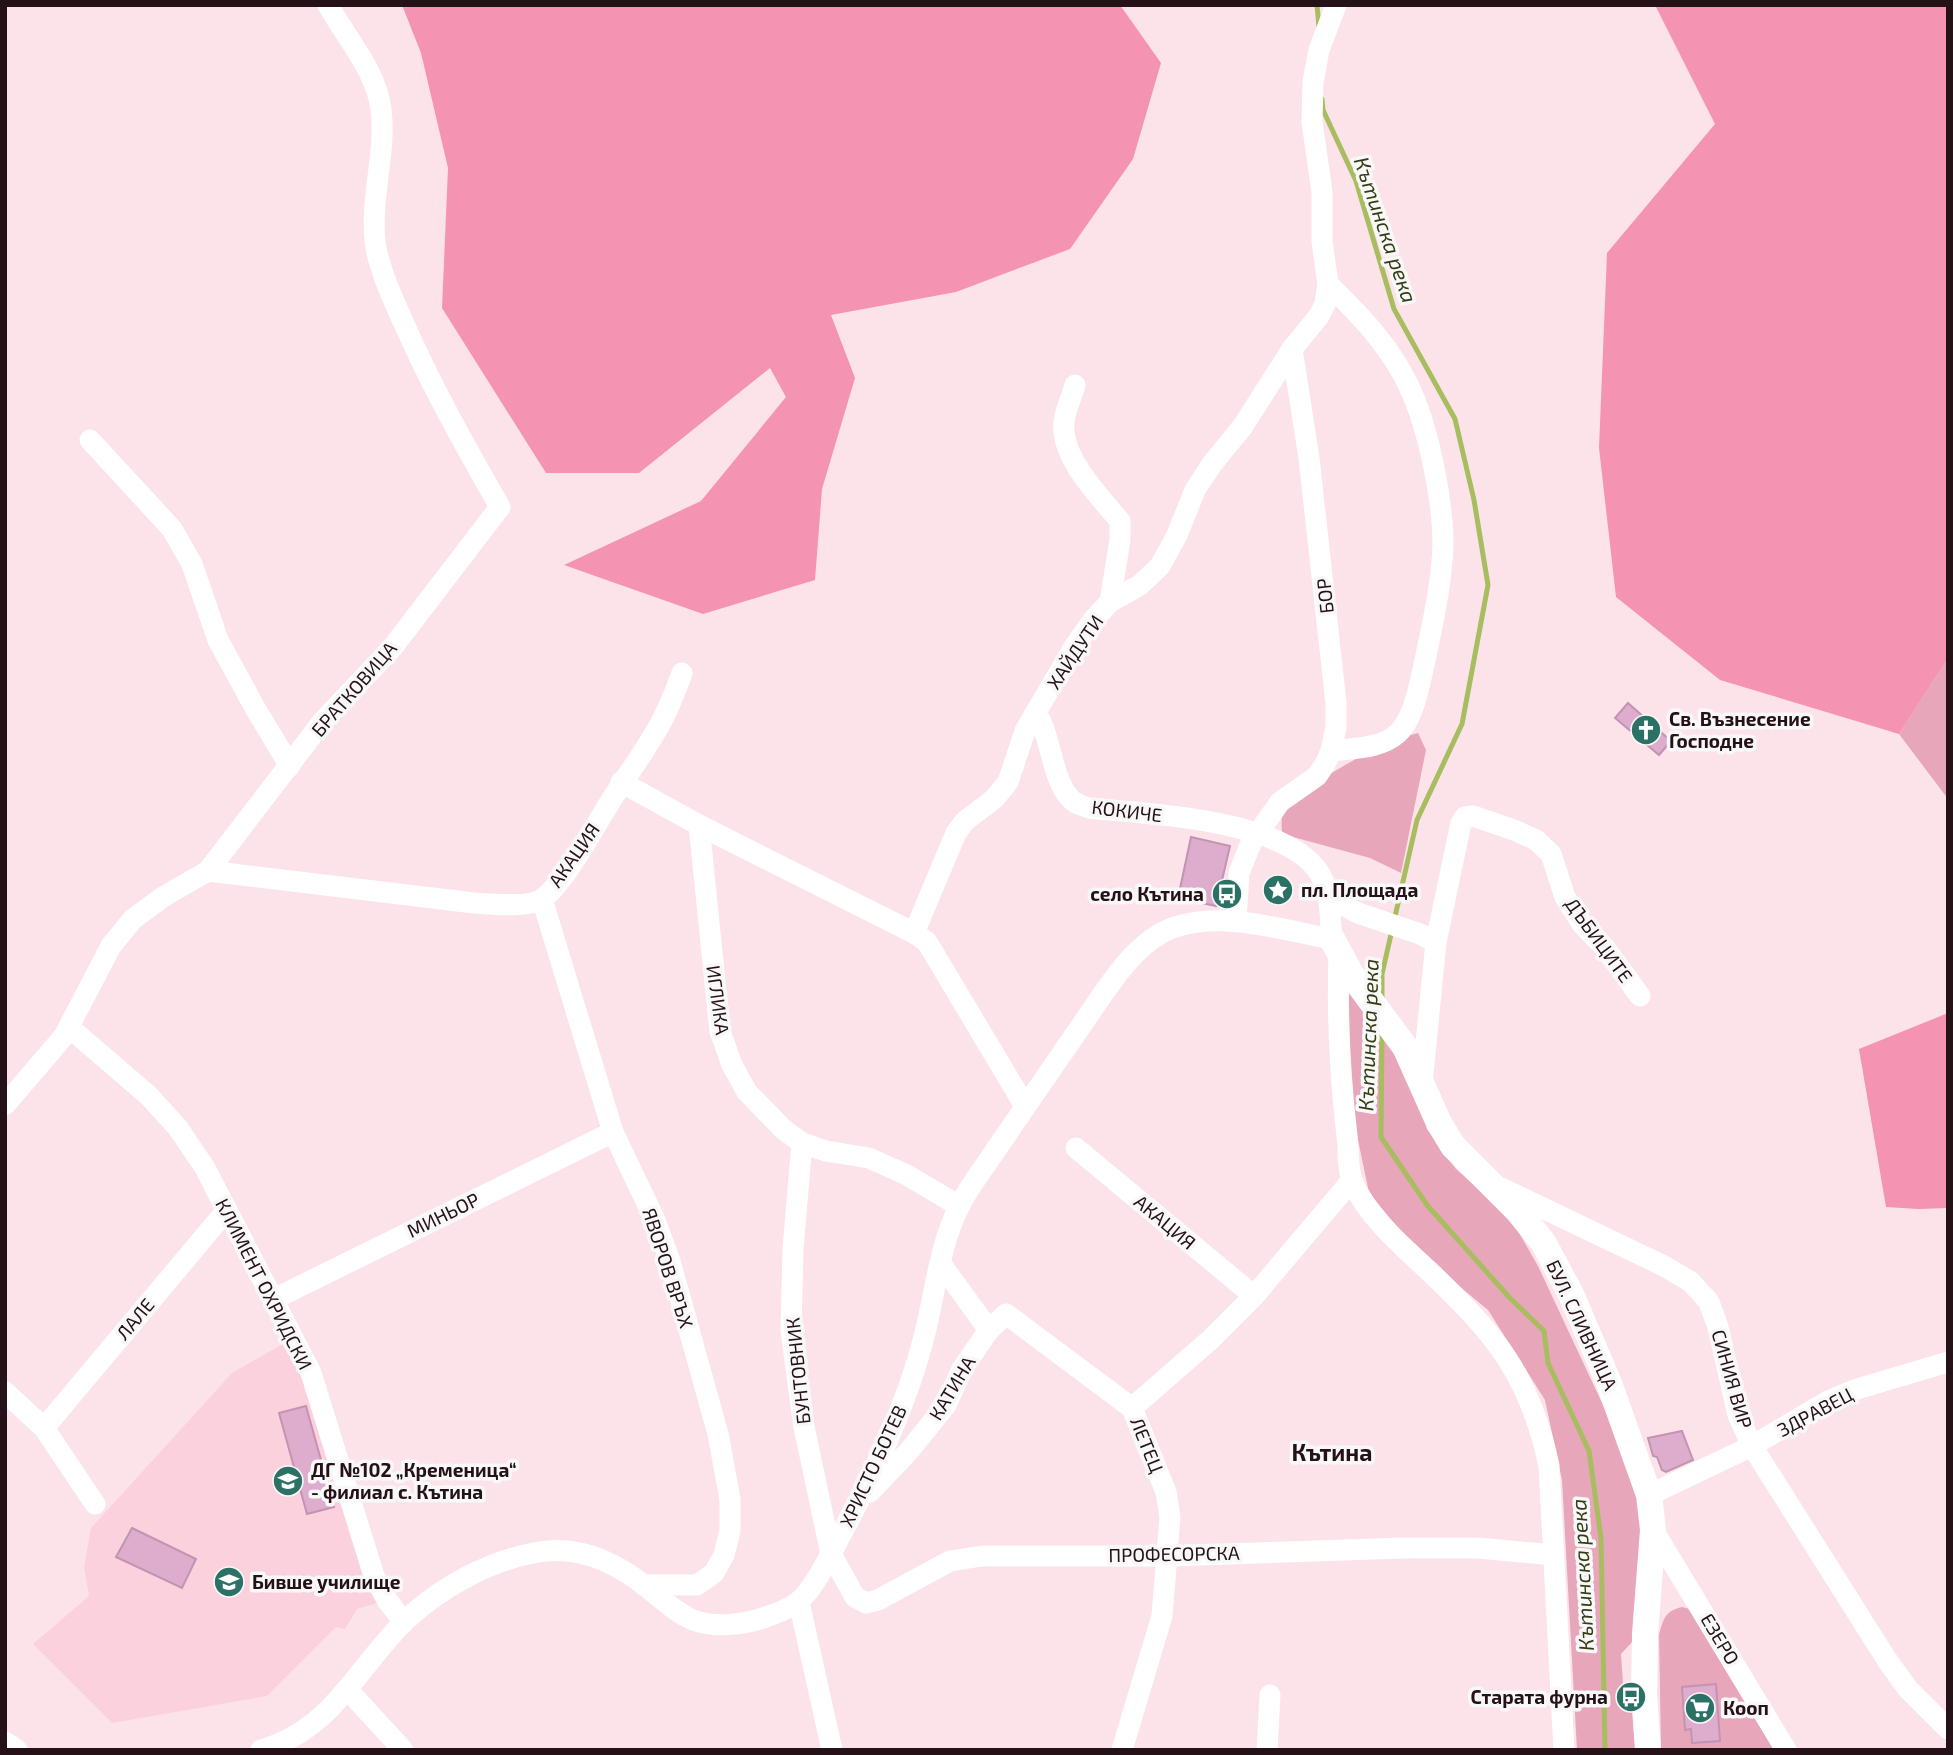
<svg xmlns="http://www.w3.org/2000/svg" width="1953" height="1755" viewBox="0 0 1953 1755" font-family="'Exo 2',sans-serif">
<style>
.built{fill:#fbd1dd}
.green{fill:#e7a6b9}
.forest{fill:#f493b2}
.lines{fill:none;stroke-linecap:round;stroke-linejoin:round}
.stream{stroke:#a8bd60;stroke-width:5}
.building{fill:#deadcd;stroke:#c393b2;stroke-width:2}
.minor{stroke:#fff;stroke-width:21}
.tertiary{stroke:#fff;stroke-width:26}
.labels{text-anchor:middle;stroke-width:7;stroke-linejoin:round;paint-order:stroke}
.street-label{font-size:19px;fill:#251118;stroke:#f8f8f8}
.poi-label{font-size:19px;font-weight:bold;fill:#251118;stroke:#f8f8f8;text-anchor:start}
.water-label{font-size:21px;font-style:italic;fill:#333c14;stroke:#f8f8f8}
.quarter-label{font-size:23px;font-weight:bold;fill:#251118;stroke:#f8f8f8}
</style>
<rect width="100%" height="100%" fill="#fce3ea"/>
<!-- built -->
<path class="built" d="M 290,1340 L 378,1603 L 357,1609 L 345,1629 L 336,1627 L 267,1696 L 112,1723 L 33,1644 L 89,1596 L 84,1567 L 91,1528 L 232,1373 Z"/>
<!-- green -->
<g class="green">
<path d="M 1948,661 L 1948,799 L 1899,734 L 1945,663 Z"/>
<path d="M 1418,733 L 1426,750 L 1401,873 L 1370,858 L 1282,834 C 1282,829 1281,822 1282,817 C 1292,788 1389,739 1418,733 Z"/>
<path d="M 1347,989 L 1412,1077 L 1427,1129 L 1456,1169 L 1510,1217 L 1538,1266 L 1625,1452 L 1643,1515 L 1634,1640 L 1621,1654 L 1624,1700 L 1635,1715 L 1638,1750 L 1577,1750 L 1562,1480 L 1545,1400 L 1488,1310 L 1418,1252 L 1369,1193 L 1358,1140 L 1346,1061 Z"/>
<path d="M 1682,1607 L 1697,1611 L 1779,1750 L 1661,1750 L 1659,1635 C 1663,1619 1665,1611 1682,1607 Z"/>
</g>
<!-- forest -->
<g class="forest">
<path d="M 402,5 L 1120,5 L 1161,63 L 1133,159 L 1070,249 L 956,292 L 831,315 L 855,378 L 822,489 L 815,580 L 703,614 L 564,565 L 701,501 L 786,397 L 770,368 L 639,473 L 546,473 L 442,308 L 448,168 L 421,53 Z"/>
<path d="M 1655,5 L 1948,5 L 1948,661 L 1945,663 L 1899,734 L 1720,680 L 1616,597 L 1599,448 L 1607,253 L 1715,124 Z"/>
<path d="M 1948,1013 L 1948,1208 L 1918,1209 L 1886,1207 L 1859,1049 Z"/>
</g>
<g class="lines">
<!-- stream -->
<g class="stream">
<path d="M 1317,5 L 1319,27"/>
<path d="M 1322,99 L 1323,110 L 1356,181 L 1394,309 L 1455,419 L 1474,500 L 1488,585 L 1462,724 L 1417,820 L 1394,921"/>
<path d="M 1382,1000 L 1382,974 L 1392,930"/>
<path d="M 1382,1031 L 1381,1137 L 1427,1205 L 1509,1297 L 1544,1331 L 1548,1363 L 1589,1451 L 1601,1538 L 1605,1750"/>
</g>
</g>
<!-- building -->
<g class="building">
<path d="M 1628,703 L 1671,741 L 1659,755 L 1615,718 Z"/>
<path d="M 1191,837 L 1230,846 L 1216,906 L 1178,898 Z"/>
<path d="M 306,1406 L 334,1507 L 307,1514 L 279,1413 Z"/>
<path d="M 1682,1431 L 1693,1460 L 1666,1472 L 1662,1470 L 1657,1457 L 1653,1456 L 1648,1438 Z"/>
<path d="M 132,1528 L 196,1559 L 182,1588 L 116,1557 Z"/>
<path d="M 1716,1684 L 1720,1741 L 1692,1743 L 1691,1729 L 1685,1730 L 1682,1687 Z"/>
</g>
<g class="lines">
<!-- minor -->
<g class="minor">
<path d="M 1328,284 C 1362,317 1393,349 1412,393 C 1429,432 1443,502 1443,544 C 1442,584 1432,626 1424,665 C 1419,686 1414,719 1397,734 C 1380,749 1353,748 1331,751"/>
<path d="M 1075,385 C 1072,397 1065,410 1064,422 C 1060,457 1100,497 1120,521 L 1120,540 L 1110,602"/>
<path d="M 90,440 L 172,529 L 192,564 L 218,640 L 255,708 L 290,766"/>
<path d="M 621,782 L 699,825 L 914,933 L 927,942 L 1025,1106"/>
<path d="M 699,825 L 720,1031 L 732,1065 L 747,1092 L 783,1129 L 802,1143 L 826,1151 L 869,1158 L 907,1175 L 959,1206"/>
<path d="M 208,871 L 323,721 L 392,648 L 500,507 C 468,451 437,396 410,337 C 398,310 384,282 377,253 C 367,205 387,157 381,109 C 376,70 346,38 328,5"/>
<path d="M 1328,897 L 1358,913 L 1420,934 L 1436,942"/>
<path d="M 542,899 L 613,1132 L 655,1220 L 670,1261 L 718,1434 L 730,1499 L 730,1531 L 724,1555 L 714,1573 L 697,1585 L 644,1585"/>
<path d="M 1236,921 L 1239,873 L 1251,843 L 1280,802 L 1317,776 L 1325,764 L 1331,751 L 1336,727 L 1336,703 L 1309,458 L 1292,349"/>
<path d="M 914,933 L 956,833 L 965,821 L 994,799 L 1008,782 L 1025,731 L 1074,647 L 1093,620 L 1110,602 L 1140,585 L 1160,566 L 1177,535 L 1195,490 L 1212,464 L 1243,426 L 1292,349 L 1319,316 L 1325,304 L 1328,284 L 1322,241 L 1322,192 L 1312,122 L 1313,82 L 1319,50 L 1336,5"/>
<path d="M 1339,955 C 1337,1015 1340,1076 1347,1136 C 1349,1150 1347,1170 1353,1183 C 1369,1218 1401,1245 1429,1271 C 1495,1334 1530,1375 1549,1466 L 1564,1750"/>
<path d="M 70,1028 L 149,1096 L 178,1128 L 205,1168 L 311,1373 L 374,1576 L 387,1600 L 404,1622"/>
<path d="M 1422,1084 L 1436,942 L 1461,823 L 1465,817 L 1473,816 L 1514,830 L 1536,840 L 1551,854 L 1565,897 L 1582,924 L 1605,948 L 1640,996"/>
<path d="M 5,1105 L 64,1036 L 111,946 L 133,919 L 163,897 L 208,871 L 474,903 C 491,904 528,908 542,899 C 562,886 591,833 604,812 C 619,786 638,762 653,736 C 666,716 674,695 682,673"/>
<path d="M 802,1143 L 793,1249 L 791,1330 L 804,1427 L 831,1554 L 855,1597 L 866,1603 L 878,1600 L 950,1561 L 982,1556 L 1168,1556 L 1403,1548 L 1478,1548 L 1554,1555"/>
<path d="M 1076,1148 L 1254,1296"/>
<path d="M 1501,1188 L 1666,1267 L 1691,1282 L 1709,1302 L 1718,1327 L 1738,1415 L 1752,1446 L 1887,1660 L 1908,1689 L 1948,1729"/>
<path d="M 941,1264 L 989,1330"/>
<path d="M 274,1299 L 613,1132"/>
<path d="M 5,1392 L 44,1428 L 95,1504"/>
<path d="M 1132,1408 L 1210,1340 L 1254,1296 L 1352,1180"/>
<path d="M 44,1428 L 226,1211"/>
<path d="M 870,1492 L 909,1451 L 946,1405 L 962,1369 L 989,1330 L 1006,1314 L 1132,1408"/>
<path d="M 1649,1495 L 1752,1446 L 1828,1401 L 1857,1389 L 1948,1362"/>
<path d="M 1653,1530 L 1786,1750"/>
<path d="M 799,1602 L 832,1750"/>
<path d="M 348,1690 L 403,1750"/>
<path d="M 5,1742 L 17,1750"/>
<path d="M 261,1750 C 333,1730 357,1667 406,1620 C 441,1587 490,1560 539,1552 C 579,1545 617,1563 648,1588 C 662,1599 676,1613 693,1620 C 714,1628 743,1625 763,1618 C 774,1614 790,1609 799,1601 C 816,1587 834,1547 845,1527 C 877,1466 907,1404 924,1337 C 935,1295 939,1246 959,1207 C 968,1188 982,1171 993,1154 C 1023,1110 1053,1066 1083,1023 C 1107,989 1134,941 1175,927 C 1225,911 1282,930 1332,939 C 1330,920 1331,898 1323,880 C 1297,819 1147,814 1089,808 C 1081,805 1074,804 1069,797 C 1052,778 1051,736 1036,712"/>
<path d="M 1122,1750 L 1162,1616 L 1170,1517 L 1166,1492 L 1132,1408"/>
<path d="M 1267,1750 L 1270,1695"/>
</g>
<!-- tertiary -->
<path class="tertiary" d="M 1332,939 L 1351,974 L 1405,1047 L 1439,1123 L 1453,1146 L 1518,1211 L 1543,1242 L 1571,1294 L 1609,1383 L 1649,1495 L 1653,1530 L 1645,1634 L 1644,1694 L 1648,1750"/>
</g>
<!-- icons -->
<defs>
<g id="church-disc" transform="scale(1.575)"><circle r="9.5" fill="#2c7165" stroke="#f8f8f8"/><path d="M-1.2-6h2.4v3.5h3.3v2.4h-3.3V6h-2.4V-.1h-3.3v-2.4h3.3Z" fill="#fff"/></g>
<g id="sight-disc" transform="scale(1.575)"><circle r="9.5" fill="#2c7165" stroke="#f8f8f8"/><path d="M0-6L1.8-2.2L6-1.7L2.9 1.2L3.7 5.4L0 3.3L-3.7 5.4L-2.9 1.2L-6-1.7L-1.8-2.2Z" fill="#fff"/></g>
<g id="bus-disc" transform="scale(1.575)"><circle r="9.5" fill="#2c7165" stroke="#f8f8f8"/><path d="M-5-6H5V4H4V6H2V4H-2V6H-4V4H-5ZM-3.5-4V0h7V-4ZM-3.5 1.2v1.5H-2V1.2ZM2 1.2v1.5H3.5V1.2Z" fill="#fff"/></g>
<g id="school-disc" transform="scale(1.575)"><circle r="9.5" fill="#2c7165" stroke="#f8f8f8"/><path d="M0-5L7-2L0 1L-7-2ZM-4 1L0 2.5L4 1V4Q0 6-4 4Z" fill="#fff"/></g>
<g id="supermarket-disc" transform="scale(1.575)"><circle r="9.5" fill="#2c7165" stroke="#f8f8f8"/><path d="M-6-5.5h2.5l.6 2H6L4.5 2H-2.5L-4.4-4H-6ZM-1.5 3.2a1.3 1.3 0 1 0 .1 0ZM3 3.2a1.3 1.3 0 1 0 .1 0Z" fill="#fff"/></g>
</defs>
<g fill-rule="evenodd">
<use href="#church-disc" x="1646" y="730"/>
<use href="#sight-disc" x="1278" y="890"/>
<use href="#bus-disc" x="1227" y="894"/>
<use href="#school-disc" x="288" y="1481"/>
<use href="#school-disc" x="229" y="1582"/>
<use href="#bus-disc" x="1631" y="1697"/>
<use href="#supermarket-disc" x="1700" y="1708"/>
</g>
<g class="labels">
<!-- street labels -->
<g class="street-label">
<text transform="translate(1325 596) rotate(-96)" y="7">БОР</text>
<text transform="translate(1075 652) rotate(-56)" y="7">ХАЙДУТИ</text>
<text transform="translate(354 689) rotate(-49)" y="7">БРАТКОВИЦА</text>
<text transform="translate(1127 811) rotate(7)" y="7">КОКИЧЕ</text>
<text transform="translate(574 855) rotate(-55)" y="7">АКАЦИЯ</text>
<text transform="translate(1599 940) rotate(54)" y="7">ДЪБИЦИТЕ</text>
<text transform="translate(718 1000) rotate(82)" y="7">ИГЛИКА</text>
<text transform="translate(443 1215) rotate(-26)" y="7">МИНЬОР</text>
<text transform="translate(1165 1222) rotate(40)" y="7">АКАЦИЯ</text>
<text transform="translate(668 1268) rotate(72)" y="7">ЯВОРОВ ВРЪХ</text>
<text transform="translate(264 1284) rotate(63)" y="7">КЛИМЕНТ ОХРИДСКИ</text>
<text transform="translate(135 1319) rotate(-50)" y="7">ЛАЛЕ</text>
<text transform="translate(1582 1325) rotate(65)" y="7">БУЛ. СЛИВНИЦА</text>
<text transform="translate(798 1371) rotate(-96)" y="7">БУНТОВНИК</text>
<text transform="translate(1732 1379) rotate(74)" y="7">СИНИЯ ВИР</text>
<text transform="translate(952 1388) rotate(-59)" y="7">КАТИНА</text>
<text transform="translate(1815 1412) rotate(-28)" y="7">ЗДРАВЕЦ</text>
<text transform="translate(1147 1445) rotate(68)" y="7">ЛЕТЕЦ</text>
<text transform="translate(873 1466) rotate(-65)" y="7">ХРИСТО БОТЕВ</text>
<text transform="translate(1174 1554) rotate(-1)" y="7">ПРОФЕСОРСКА</text>
<text transform="translate(1720 1639) rotate(59)" y="7">ЕЗЕРО</text>
</g>
<!-- poi labels -->
<g class="poi-label">
<text x="1669" y="726">Св. Възнесение<tspan x="1669" dy="22">Господне</tspan></text>
<text x="1301" y="897">пл. Площада</text>
<text x="1204" y="901" text-anchor="end">село Кътина</text>
<text x="311" y="1477">ДГ №102 „Кременица“<tspan x="311" dy="22">- филиал с. Кътина</tspan></text>
<text x="252" y="1589">Бивше училище</text>
<text x="1608" y="1704" text-anchor="end">Старата фурна</text>
<text x="1723" y="1715">Кооп</text>
</g>
<!-- water labels -->
<g class="water-label">
<text transform="translate(1385 230) rotate(71)" y="7">Кътинска река</text>
<text transform="translate(1369 1035) rotate(-88)" y="7">Кътинска река</text>
<text transform="translate(1583 1575) rotate(-93)" y="7">Кътинска река</text>
</g>
<!-- quarter labels -->
<g class="quarter-label">
<text x="1332" y="1461">Кътина</text>
</g>
</g>
<!-- border -->
<rect width="1953" height="1755" fill="none" stroke="#251118" stroke-width="14"/>
</svg>
